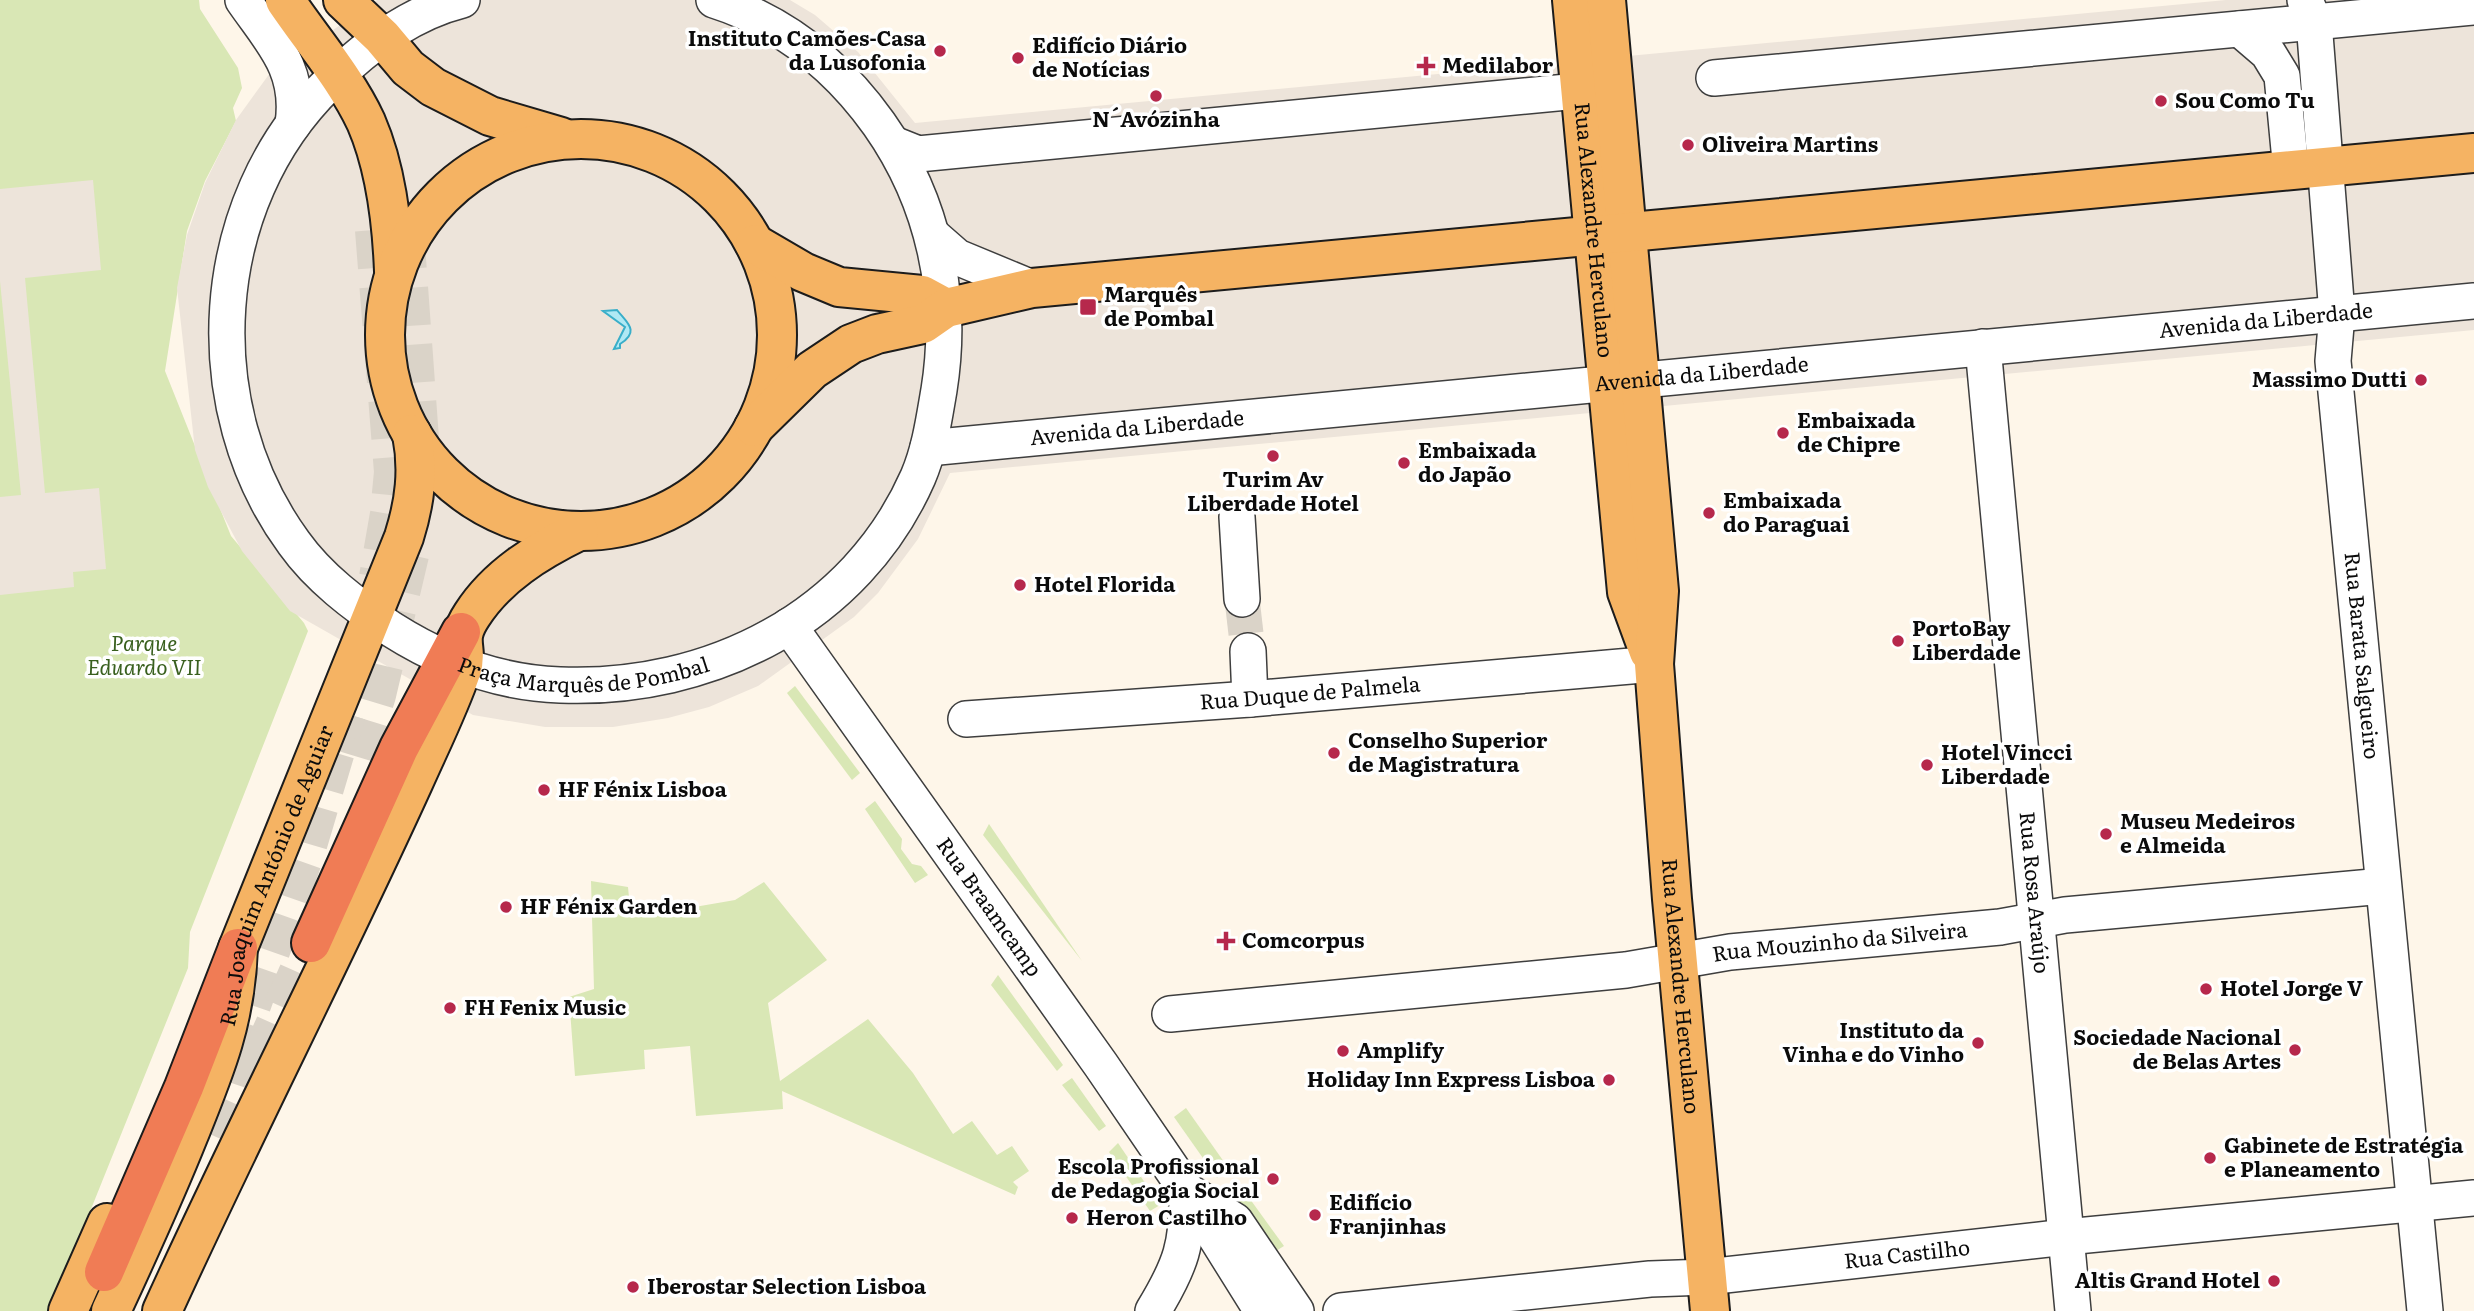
<svg xmlns="http://www.w3.org/2000/svg" width="2474" height="1311" viewBox="0 0 2474 1311" font-family="Literata,serif">
<style>
.green{fill:#d9e7b5}
.plaza{fill:#ede4da}
.water{fill:#b0e9f4;stroke:#39aec9;stroke-width:2}
.lines{fill:none;stroke-linecap:round;stroke-linejoin:round}
.minor-tunnel{stroke:#dad3c8;stroke-width:35;stroke-dasharray:35 18;stroke-linecap:butt}
.highway-tunnel{stroke:#dad3c8;stroke-width:38;stroke-dasharray:38 19;stroke-linecap:butt}
.minor-casing{stroke:#3e3e3e;stroke-width:38}
.major-casing{stroke:#1c1c1c;stroke-width:42}
.highway-casing{stroke:#1c1c1c;stroke-width:42}
.minor{stroke:#fff;stroke-width:35}
.major{stroke:#f5b363;stroke-width:38}
.highway{stroke:#f07c55;stroke-width:38}
.poi-dot{fill:#b6284c;stroke:#fff;stroke-width:2.5}
.labels{text-anchor:middle;stroke-width:7;stroke-linejoin:round;paint-order:stroke}
.poi-label{font-size:21px;font-weight:bold;fill:#0b0b0b;stroke:#fff;text-anchor:start}
.street-label{font-size:21px;fill:#0b0b0b;stroke:#fff}
.park-label{font-size:21px;font-style:italic;fill:#39601e;stroke:#fff}
</style>
<rect width="100%" height="100%" fill="#fef6e9"/>
<!-- green -->
<g class="green">
<path d="M 0,0 L 199,0 L 200,9 L 238,68 L 242,88 L 233,108 L 236,121 L 205,181 L 187,231 L 165,371 L 231,536 L 304,623 L 308,631 L 190,932 L 188,968 L 50,1311 L 0,1311 Z"/>
<path d="M 795,686 L 860,773 L 852,780 L 787,693 Z"/>
<path d="M 875,801 L 902,839 L 901,849 L 912,864 L 921,866 L 928,875 L 915,883 L 865,809 Z"/>
<path d="M 989,824 L 1082,961 L 983,835 Z"/>
<path d="M 591,881 L 628,887 L 631,918 L 735,900 L 764,882 L 827,960 L 768,1003 L 780,1081 L 868,1019 L 913,1073 L 953,1134 L 972,1121 L 997,1155 L 1012,1146 L 1029,1171 L 1013,1182 L 1018,1187 L 1015,1195 L 782,1091 L 783,1109 L 696,1116 L 690,1046 L 644,1050 L 645,1069 L 575,1076 L 569,997 L 594,989 Z"/>
<path d="M 998,975 L 1063,1065 L 1057,1071 L 991,985 Z"/>
<path d="M 1072,1078 L 1106,1126 L 1099,1131 L 1062,1085 Z"/>
<path d="M 1186,1108 L 1229,1169 L 1217,1178 L 1174,1117 Z"/>
<path d="M 1118,1143 L 1160,1205 L 1150,1211 L 1109,1152 Z"/>
<path d="M 1242,1188 L 1284,1246 L 1271,1254 L 1231,1197 Z"/>
</g>
<!-- plaza -->
<g class="plaza">
<path d="M 377,0 L 790,0 L 815,15 L 858,52 L 915,123 L 2226,0 L 2474,0 L 2474,330 L 950,473 L 918,539 L 878,593 L 854,617 L 758,686 L 709,707 L 668,718 L 613,727 L 545,727 L 473,715 L 290,611 L 242,551 L 208,487 L 195,450 L 177,288 L 187,235 L 205,183 L 236,120 L 270,73 Z"/>
<path d="M 93,180 L 101,270 L 25,278 L 45,493 L 99,488 L 106,569 L 73,572 L 74,587 L 0,595 L 0,497 L 21,495 L 0,281 L 0,189 Z"/>
</g>
<!-- water -->
<path class="water" d="M 617,310 C 626,322 641,331 620,344 L 620,348 L 614,349 L 625,327 L 603,311 Z"/>
<g class="lines">
<!-- minor-tunnel -->
<path class="minor-tunnel" d="M 1242,599 L 1248,651"/>
<!-- highway-tunnel -->
<g class="highway-tunnel">
<path d="M 374,230 L 393,472 L 389,514 L 378,577"/>
<path d="M 405,231 L 422,467"/>
<path d="M 358,757 L 377,695 L 414,538"/>
<path d="M 233,1059 L 306,852 L 347,714"/>
<path d="M 259,1059 L 311,943"/>
<path d="M 223,1140 L 243,1096 L 264,1033"/>
</g>
<!-- minor casing -->
<g class="minor-casing">
<g id="minor">
<path d="M 243,0 C 272,42 301,69 293,124"/>
<path id="s1" d="M 462,0 C 410,13 366,46 328,84 C 206,203 194,407 294,543 C 319,578 355,605 391,629 C 443,662 498,683 560,685 C 710,691 856,618 918,477 C 930,449 934,419 939,390 C 954,296 934,202 879,124 C 837,65 783,22 714,0"/>
<path id="s2" d="M 2305,0 L 2314,22 L 2337,314 L 2333,361 L 2425,1311"/>
<path d="M 2240,29 L 2268,53 L 2282,76 L 2291,171"/>
<path d="M 1714,78 L 2474,7"/>
<path d="M 893,144 L 918,154 L 1609,88"/>
<path d="M 933,236 L 957,257 L 1032,288"/>
<path id="s3" d="M 1983,347 L 2073,1311"/>
<path id="s4" d="M 928,448 L 2474,301"/>
<path d="M 1237,517 L 1242,599"/>
<path id="s5" d="M 789,626 L 1101,1065 L 1187,1191 L 1262,1311"/>
<path d="M 1248,651 L 1250,699"/>
<path id="s6" d="M 966,719 L 1250,699 L 1654,664"/>
<path id="s7" d="M 1170,1014 L 1626,970 L 1730,952 L 2000,927 L 2065,915 L 2383,886"/>
<path d="M 1192,1194 L 1235,1221 L 1296,1311"/>
<path d="M 1153,1311 C 1181,1265 1188,1244 1187,1191"/>
<path id="s8" d="M 1341,1311 L 1650,1279 L 1707,1277 L 2066,1237 L 2474,1198"/>
</g>
</g>
<!-- major casing -->
<g class="major-casing">
<g id="major">
<path d="M 285,0 C 312,40 346,79 366,122 C 386,168 392,221 394,271"/>
<path d="M 343,0 L 382,37 L 408,68 L 433,87 L 490,116 L 561,137"/>
<path id="s9" d="M 1572,0 L 1627,592 L 1649,652"/>
<path id="s10" d="M 1606,0 L 1659,591 L 1654,664 L 1672,899 L 1710,1311"/>
<circle cx="581" cy="335" r="196"/>
<path d="M 755,244 L 803,272 L 839,287 L 922,295 L 946,308"/>
<path d="M 754,427 L 812,370 L 851,344 L 877,334 L 923,324 L 946,308 L 1032,288 L 2474,153"/>
<path d="M 68,1311 L 107,1223"/>
<path id="s11" d="M 111,1311 C 138,1253 165,1194 189,1134 C 215,1070 236,1019 238,948 L 404,537 C 415,502 419,470 412,434"/>
<path d="M 162,1311 C 243,1133 333,959 414,781 C 430,745 449,707 462,669 C 469,647 454,642 472,615 C 497,576 538,551 579,531"/>
</g>
</g>
<!-- highway casing -->
<g class="highway-casing">
<g id="highway">
<path d="M 311,943 L 399,748 L 461,632"/>
<path d="M 104,1272 L 184,1087 L 238,948"/>
</g>
</g>
<!-- minor -->
<use href="#minor" class="minor"/>
<!-- major -->
<use href="#major" class="major"/>
<!-- highway -->
<use href="#highway" class="highway"/>
</g>
<!-- markers -->
<g class="poi-dot">
<circle cx="940" cy="51" r="7"/>
<circle cx="1018" cy="58" r="7"/>
<path d="M1422.5 55.5h7v7h7v7h-7v7h-7v-7h-7v-7h7z"/>
<circle cx="1156" cy="96" r="7"/>
<circle cx="2161" cy="101" r="7"/>
<circle cx="1688" cy="145" r="7"/>
<rect x="1079" y="298" width="18" height="18" rx="3.5"/>
<circle cx="2421" cy="380" r="7"/>
<circle cx="1783" cy="433" r="7"/>
<circle cx="1273" cy="456" r="7"/>
<circle cx="1404" cy="463" r="7"/>
<circle cx="1709" cy="513" r="7"/>
<circle cx="1020" cy="585" r="7"/>
<circle cx="1898" cy="641" r="7"/>
<circle cx="1334" cy="753" r="7"/>
<circle cx="1927" cy="765" r="7"/>
<circle cx="544" cy="790" r="7"/>
<circle cx="2106" cy="834" r="7"/>
<circle cx="506" cy="907" r="7"/>
<path d="M1222.5 930.5h7v7h7v7h-7v7h-7v-7h-7v-7h7z"/>
<circle cx="2206" cy="989" r="7"/>
<circle cx="450" cy="1008" r="7"/>
<circle cx="1978" cy="1043" r="7"/>
<circle cx="2295" cy="1050" r="7"/>
<circle cx="1343" cy="1051" r="7"/>
<circle cx="1609" cy="1080" r="7"/>
<circle cx="2210" cy="1158" r="7"/>
<circle cx="1273" cy="1179" r="7"/>
<circle cx="1315" cy="1215" r="7"/>
<circle cx="1072" cy="1218" r="7"/>
<circle cx="2274" cy="1281" r="7"/>
<circle cx="633" cy="1287" r="7"/>
</g>
<g class="labels">
<!-- poi labels -->
<g class="poi-label">
<text x="926" y="46" text-anchor="end">Instituto Camões-Casa<tspan x="926" dy="24">da Lusofonia</tspan></text>
<text x="1032" y="53">Edifício Diário<tspan x="1032" dy="24">de Notícias</tspan></text>
<text x="1442" y="73">Medilabor</text>
<text x="2175" y="108">Sou Como Tu</text>
<text x="1156" y="127" text-anchor="middle">N´Avózinha</text>
<text x="1702" y="152">Oliveira Martins</text>
<text x="1104" y="302">Marquês<tspan x="1104" dy="24">de Pombal</tspan></text>
<text x="2407" y="387" text-anchor="end">Massimo Dutti</text>
<text x="1797" y="428">Embaixada<tspan x="1797" dy="24">de Chipre</tspan></text>
<text x="1418" y="458">Embaixada<tspan x="1418" dy="24">do Japão</tspan></text>
<text x="1273" y="487" text-anchor="middle">Turim Av<tspan x="1273" dy="24">Liberdade Hotel</tspan></text>
<text x="1723" y="508">Embaixada<tspan x="1723" dy="24">do Paraguai</tspan></text>
<text x="1034" y="592">Hotel Florida</text>
<text x="1912" y="636">PortoBay<tspan x="1912" dy="24">Liberdade</tspan></text>
<text x="1348" y="748">Conselho Superior<tspan x="1348" dy="24">de Magistratura</tspan></text>
<text x="1941" y="760">Hotel Vincci<tspan x="1941" dy="24">Liberdade</tspan></text>
<text x="558" y="797">HF Fénix Lisboa</text>
<text x="2120" y="829">Museu Medeiros<tspan x="2120" dy="24">e Almeida</tspan></text>
<text x="520" y="914">HF Fénix Garden</text>
<text x="1242" y="948">Comcorpus</text>
<text x="2220" y="996">Hotel Jorge V</text>
<text x="464" y="1015">FH Fenix Music</text>
<text x="1964" y="1038" text-anchor="end">Instituto da<tspan x="1964" dy="24">Vinha e do Vinho</tspan></text>
<text x="2281" y="1045" text-anchor="end">Sociedade Nacional<tspan x="2281" dy="24">de Belas Artes</tspan></text>
<text x="1357" y="1058">Amplify</text>
<text x="1595" y="1087" text-anchor="end">Holiday Inn Express Lisboa</text>
<text x="2224" y="1153">Gabinete de Estratégia<tspan x="2224" dy="24">e Planeamento</tspan></text>
<text x="1259" y="1174" text-anchor="end">Escola Profissional<tspan x="1259" dy="24">de Pedagogia Social</tspan></text>
<text x="1329" y="1210">Edifício<tspan x="1329" dy="24">Franjinhas</tspan></text>
<text x="1086" y="1225">Heron Castilho</text>
<text x="2260" y="1288" text-anchor="end">Altis Grand Hotel</text>
<text x="647" y="1294">Iberostar Selection Lisboa</text>
</g>
<!-- street labels -->
<g class="street-label">
<text dy="7" stroke="none"><textPath href="#s9" startOffset="231">Rua Alexandre Herculano</textPath></text>
<text dy="7" stroke="none"><textPath href="#s4" startOffset="1344">Avenida da Liberdade</textPath></text>
<text dy="7" stroke="none"><textPath href="#s4" startOffset="777">Avenida da Liberdade</textPath></text>
<text dy="7" stroke="none"><textPath href="#s4" startOffset="210">Avenida da Liberdade</textPath></text>
<text dy="7" stroke="none"><textPath href="#s2" startOffset="660">Rua Barata Salgueiro</textPath></text>
<text dy="7" stroke="none"><textPath href="#s1" startOffset="994">Praça Marquês de Pombal</textPath></text>
<text dy="7" stroke="none"><textPath href="#s6" startOffset="345">Rua Duque de Palmela</textPath></text>
<text dy="7" stroke="none"><textPath href="#s11" startOffset="467">Rua Joaquim António de Aguiar</textPath></text>
<text dy="7" stroke="none"><textPath href="#s3" startOffset="548">Rua Rosa Araújo</textPath></text>
<text dy="7" stroke="none"><textPath href="#s5" startOffset="345">Rua Braamcamp</textPath></text>
<text dy="7" stroke="none"><textPath href="#s7" startOffset="674">Rua Mouzinho da Silveira</textPath></text>
<text dy="7" stroke="none"><textPath href="#s10" startOffset="990">Rua Alexandre Herculano</textPath></text>
<text dy="7" stroke="none"><textPath href="#s8" startOffset="569">Rua Castilho</textPath></text>
</g>
<!-- park labels -->
<g class="park-label">
<text x="144" y="651">Parque<tspan x="144" dy="24">Eduardo VII</tspan></text>
</g>
</g>
</svg>
